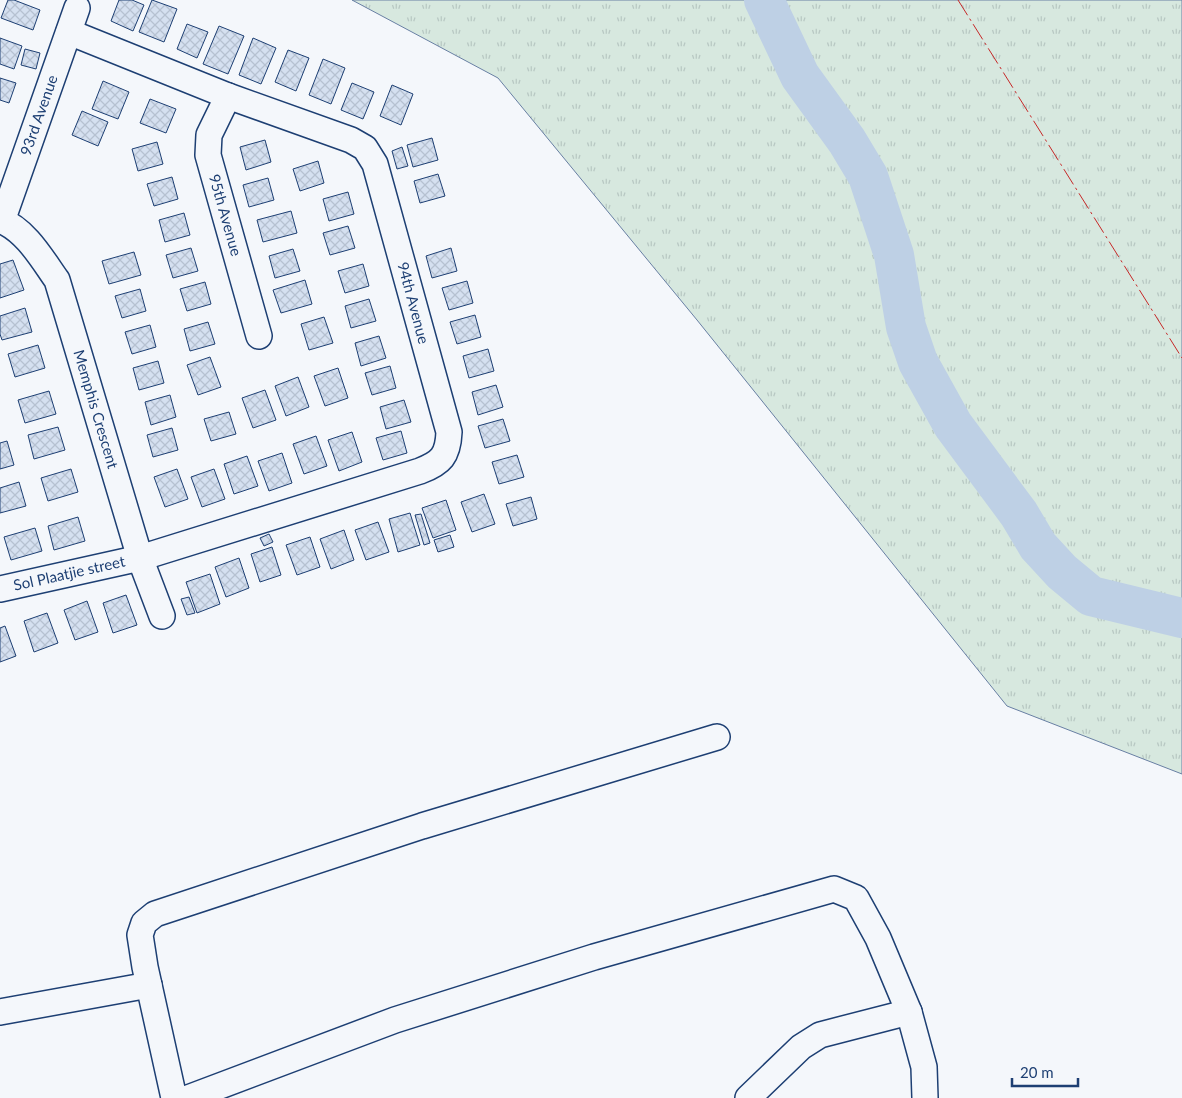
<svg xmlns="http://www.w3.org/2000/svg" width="1182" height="1098" viewBox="0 0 1182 1098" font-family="Lato,sans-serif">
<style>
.grass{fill:url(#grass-tufts);stroke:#687fa3}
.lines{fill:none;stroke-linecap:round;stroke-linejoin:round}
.river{stroke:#bed0e5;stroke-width:40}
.building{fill:url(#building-cross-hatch);stroke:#1d3f73}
.minor-casing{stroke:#1d3f73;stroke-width:28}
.minor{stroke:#f4f7fb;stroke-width:25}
.power{stroke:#c62828;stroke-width:1;stroke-dasharray:18 4 2.5 4;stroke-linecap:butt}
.labels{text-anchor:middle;stroke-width:4;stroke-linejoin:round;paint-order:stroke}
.street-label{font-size:15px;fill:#1d3f73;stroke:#f4f7fb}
</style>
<defs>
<pattern id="grass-tufts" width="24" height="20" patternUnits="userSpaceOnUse" patternTransform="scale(1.25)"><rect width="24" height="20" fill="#d7e8df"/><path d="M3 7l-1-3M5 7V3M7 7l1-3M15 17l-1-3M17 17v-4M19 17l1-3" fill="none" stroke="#b8c8c3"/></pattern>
<pattern id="building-cross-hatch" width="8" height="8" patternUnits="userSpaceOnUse" patternTransform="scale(1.25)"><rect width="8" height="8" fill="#d5e0f0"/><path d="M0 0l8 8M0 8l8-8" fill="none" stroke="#b6c1d1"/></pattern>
</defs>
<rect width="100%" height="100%" fill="#f4f7fb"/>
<!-- grass -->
<path class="grass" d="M 352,0 L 1182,0 L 1182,774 L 1007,706 L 697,320 L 498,78 Z"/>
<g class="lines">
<!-- river -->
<path class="river" d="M 764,0 L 800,76 L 847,141 L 868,176 L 894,255 L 906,327 L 918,362 L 953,425 L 1019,514 L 1038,546 L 1062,572 L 1091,596 L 1182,618"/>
</g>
<!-- building -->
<g class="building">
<path d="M 8,0 L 14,0 L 40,10 L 33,30 L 1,18 Z"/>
<path d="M 119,0 L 132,0 L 144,5 L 133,31 L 111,21 Z"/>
<path d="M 152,0 L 177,9 L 164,42 L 139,32 Z"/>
<path d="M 187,24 L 208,32 L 197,58 L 177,49 Z"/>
<path d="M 219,26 L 244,36 L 228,74 L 203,64 Z"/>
<path d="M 0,38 L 22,46 L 14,69 L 0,64 Z"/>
<path d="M 253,38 L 276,48 L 261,84 L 239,75 Z"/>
<path d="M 25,49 L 40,53 L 36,69 L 21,65 Z"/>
<path d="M 288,50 L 309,58 L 296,91 L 275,82 Z"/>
<path d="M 323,59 L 345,68 L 331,104 L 309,95 Z"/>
<path d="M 0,78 L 16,83 L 9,103 L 0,100 Z"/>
<path d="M 103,81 L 129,92 L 118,119 L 92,109 Z"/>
<path d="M 352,83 L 374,92 L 363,119 L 341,110 Z"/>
<path d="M 392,85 L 413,94 L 401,125 L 380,116 Z"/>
<path d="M 150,99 L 176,109 L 166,133 L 140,123 Z"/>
<path d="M 82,111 L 108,122 L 98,146 L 72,135 Z"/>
<path d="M 432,138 L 438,160 L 413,167 L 407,145 Z"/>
<path d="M 265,140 L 271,162 L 246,170 L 240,147 Z"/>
<path d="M 157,142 L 163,164 L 138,171 L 132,149 Z"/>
<path d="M 402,147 L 408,166 L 397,169 L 392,151 Z"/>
<path d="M 318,161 L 324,183 L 300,191 L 293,169 Z"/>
<path d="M 438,174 L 445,196 L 420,203 L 414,181 Z"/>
<path d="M 172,177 L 178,199 L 154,206 L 147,184 Z"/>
<path d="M 268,178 L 274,200 L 249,207 L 243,185 Z"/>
<path d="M 348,192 L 354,214 L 329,221 L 323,199 Z"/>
<path d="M 291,211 L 297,233 L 263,242 L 257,220 Z"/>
<path d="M 184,213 L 190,235 L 165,242 L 159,220 Z"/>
<path d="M 348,226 L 355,248 L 330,255 L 323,233 Z"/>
<path d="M 191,248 L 198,271 L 173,278 L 166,255 Z"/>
<path d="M 451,248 L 457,271 L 432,278 L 426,256 Z"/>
<path d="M 293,249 L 300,271 L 275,278 L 269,256 Z"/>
<path d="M 134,252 L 141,275 L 109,284 L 102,261 Z"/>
<path d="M 13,260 L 24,290 L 0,298 L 0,264 Z"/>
<path d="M 363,264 L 369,286 L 345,293 L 338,271 Z"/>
<path d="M 305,280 L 312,304 L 281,313 L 273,290 Z"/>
<path d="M 467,281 L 473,303 L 449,310 L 442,288 Z"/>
<path d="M 205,282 L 211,304 L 187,311 L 180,289 Z"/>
<path d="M 140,289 L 146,311 L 122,318 L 115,296 Z"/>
<path d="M 369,299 L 376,321 L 351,328 L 345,306 Z"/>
<path d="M 25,308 L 32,332 L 2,340 L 0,334 L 0,316 Z"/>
<path d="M 475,315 L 481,337 L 457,344 L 450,322 Z"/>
<path d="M 324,317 L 333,343 L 309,350 L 301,324 Z"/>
<path d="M 208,322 L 215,344 L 190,351 L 184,329 Z"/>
<path d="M 150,325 L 156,347 L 132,354 L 125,332 Z"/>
<path d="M 379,336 L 386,358 L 361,366 L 355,343 Z"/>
<path d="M 38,345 L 45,368 L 15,377 L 8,354 Z"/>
<path d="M 488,349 L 494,371 L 469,378 L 463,356 Z"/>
<path d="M 210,357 L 221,387 L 198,395 L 187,365 Z"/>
<path d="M 158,361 L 164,383 L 139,390 L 133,368 Z"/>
<path d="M 390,366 L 396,388 L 372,395 L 365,373 Z"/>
<path d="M 338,368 L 348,398 L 325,406 L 314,376 Z"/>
<path d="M 298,377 L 309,407 L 286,416 L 275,386 Z"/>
<path d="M 496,385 L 503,407 L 478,415 L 472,392 Z"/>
<path d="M 265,390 L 276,420 L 253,428 L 242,398 Z"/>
<path d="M 49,391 L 56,414 L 25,423 L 18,400 Z"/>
<path d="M 170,395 L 176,417 L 151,425 L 145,402 Z"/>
<path d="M 404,400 L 411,422 L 386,429 L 380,407 Z"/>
<path d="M 229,412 L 236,434 L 211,441 L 204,419 Z"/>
<path d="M 503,419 L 510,441 L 485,448 L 478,426 Z"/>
<path d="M 58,427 L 65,450 L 34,459 L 28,435 Z"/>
<path d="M 172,428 L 178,450 L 153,457 L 147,435 Z"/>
<path d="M 401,431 L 407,453 L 383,460 L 376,438 Z"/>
<path d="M 352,432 L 362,462 L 339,471 L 328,440 Z"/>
<path d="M 316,436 L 327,466 L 304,474 L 293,444 Z"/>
<path d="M 7,441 L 14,465 L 0,469 L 0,443 Z"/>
<path d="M 282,453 L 292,483 L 269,491 L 258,461 Z"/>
<path d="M 517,455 L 524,477 L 499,484 L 492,462 Z"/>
<path d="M 247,456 L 258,486 L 234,494 L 224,464 Z"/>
<path d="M 71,469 L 78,492 L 48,501 L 41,478 Z"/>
<path d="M 177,469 L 188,499 L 165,507 L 154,477 Z"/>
<path d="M 214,469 L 225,499 L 202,507 L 191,477 Z"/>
<path d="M 19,482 L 26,506 L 0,513 L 0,488 Z"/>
<path d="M 484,494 L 495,524 L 472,532 L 461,502 Z"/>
<path d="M 531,497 L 537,519 L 513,526 L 506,504 Z"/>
<path d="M 446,500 L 456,530 L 433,538 L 422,508 Z"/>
<path d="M 410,513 L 420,545 L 398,552 L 389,519 Z"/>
<path d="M 421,514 L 430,543 L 424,545 L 415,515 Z"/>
<path d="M 78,517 L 85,541 L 54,550 L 48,526 Z"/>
<path d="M 378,522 L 389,552 L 366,560 L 355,530 Z"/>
<path d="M 35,528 L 42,551 L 11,560 L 4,537 Z"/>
<path d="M 344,530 L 354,560 L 331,569 L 320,539 Z"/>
<path d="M 269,534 L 273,542 L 264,546 L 260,538 Z"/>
<path d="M 450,535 L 454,547 L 438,552 L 434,540 Z"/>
<path d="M 310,537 L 320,567 L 297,575 L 286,545 Z"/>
<path d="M 272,547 L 281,575 L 260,582 L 251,554 Z"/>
<path d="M 239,558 L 249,588 L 226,597 L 215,567 Z"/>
<path d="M 210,574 L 220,604 L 197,613 L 186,582 Z"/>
<path d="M 126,595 L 137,625 L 113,633 L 103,603 Z"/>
<path d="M 189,597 L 195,613 L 187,615 L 181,599 Z"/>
<path d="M 87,601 L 98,632 L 75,640 L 64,610 Z"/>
<path d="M 47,613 L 58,643 L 34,652 L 24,621 Z"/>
<path d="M 5,626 L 16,656 L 0,662 L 0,628 Z"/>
</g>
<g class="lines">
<!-- minor casing -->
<g class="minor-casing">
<g id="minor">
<path id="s1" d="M 228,96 L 209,135 L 208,155 L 259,336"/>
<path id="s2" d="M 0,220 C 26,230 42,259 57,280 L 140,558 L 162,616"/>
<path id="s3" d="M 2,221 L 77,8"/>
<path id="s4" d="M 0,589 L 140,558 L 420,471 C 441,463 448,456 449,432 L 375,164 L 365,148 L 351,140 L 228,96 L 69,32"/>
<path d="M 0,1012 L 149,985"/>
<path d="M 174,1098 L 145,967 L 140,935 L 144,923 L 155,914 L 422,826 L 717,737"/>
<path d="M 188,1098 L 395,1020 L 594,957 L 834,889 L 856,898 L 878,938 L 909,1012 L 924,1067 L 925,1098"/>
<path d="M 748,1098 L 801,1047 L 820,1035 L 909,1012"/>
</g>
</g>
<!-- minor -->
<use href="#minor" class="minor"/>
<!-- power -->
<path class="power" d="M 958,0 L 1182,358"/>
</g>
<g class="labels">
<!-- street labels -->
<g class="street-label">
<text dy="5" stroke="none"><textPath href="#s3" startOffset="112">93rd Avenue</textPath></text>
<text dy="5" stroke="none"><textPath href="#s1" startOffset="126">95th Avenue</textPath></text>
<text transform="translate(413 303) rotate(75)" y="5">94th Avenue</text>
<text dy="5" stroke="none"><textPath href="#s2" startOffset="219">Memphis Crescent</textPath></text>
<text dy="5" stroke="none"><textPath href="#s4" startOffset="71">Sol Plaatjie street</textPath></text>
</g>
</g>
<!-- scale -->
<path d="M1012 1078v8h66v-8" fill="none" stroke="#1d3f73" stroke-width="2.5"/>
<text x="1020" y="1078" font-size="15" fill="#1d3f73" stroke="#f4f7fb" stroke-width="4" paint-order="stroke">20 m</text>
</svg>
